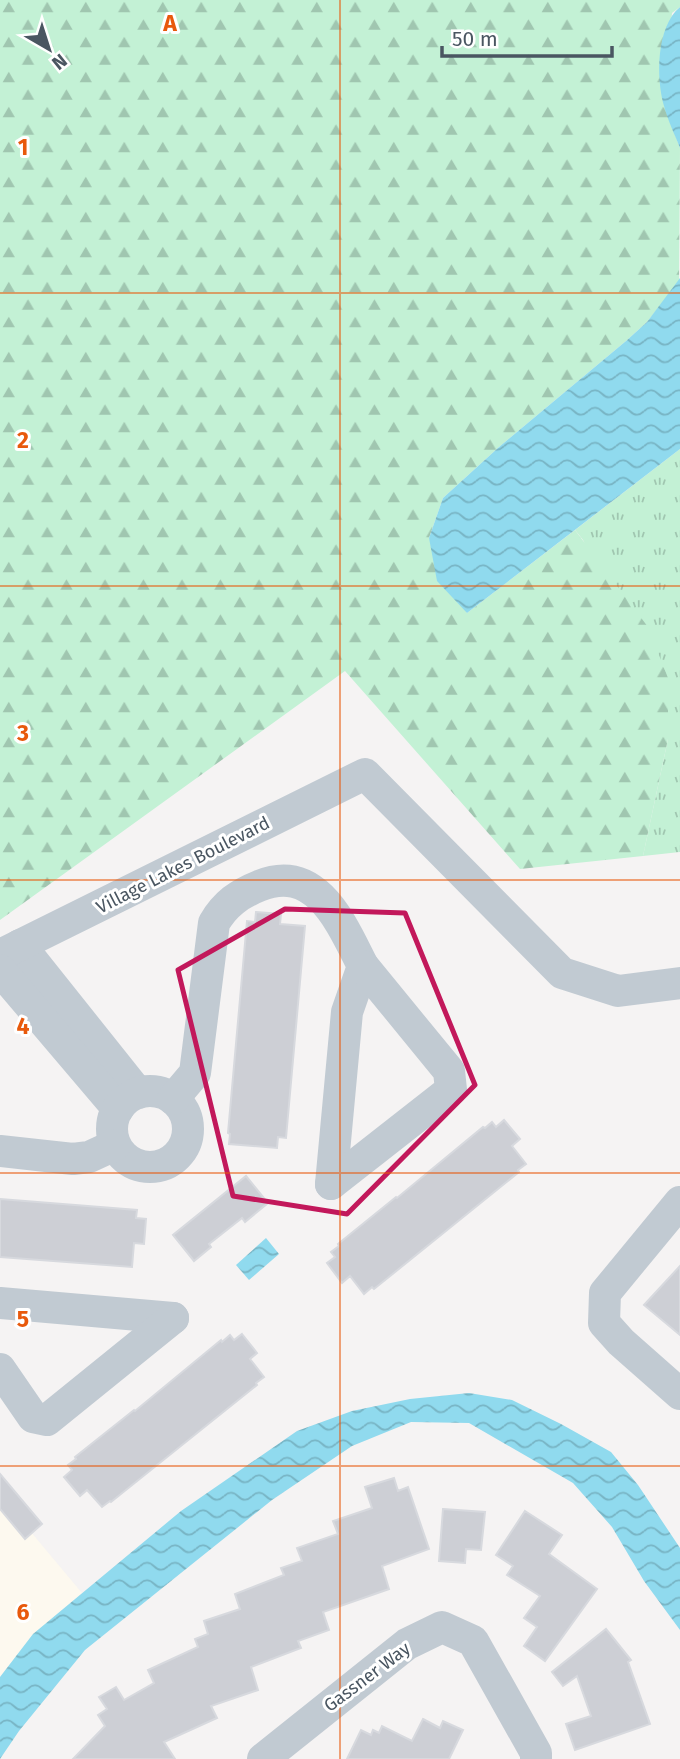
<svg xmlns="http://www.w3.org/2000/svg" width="680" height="1759" viewBox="0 0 680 1759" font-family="'Fira Sans',sans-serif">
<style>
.commercial{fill:#fdf9ef}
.grass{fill:url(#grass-tufts)}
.forest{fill:url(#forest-firs)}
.water{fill:url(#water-waves)}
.building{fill:#cdcfd5;stroke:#d7d9de;stroke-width:2}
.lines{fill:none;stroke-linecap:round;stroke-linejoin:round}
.minor{stroke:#c1cad2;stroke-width:32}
.marked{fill:none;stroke:#c2185b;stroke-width:5;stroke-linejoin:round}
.grid{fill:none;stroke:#e8590c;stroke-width:2;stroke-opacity:0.55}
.labels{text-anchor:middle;stroke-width:6;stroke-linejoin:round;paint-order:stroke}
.street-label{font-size:18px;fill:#4a5661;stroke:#fff}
.grid-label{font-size:23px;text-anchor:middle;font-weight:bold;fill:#e8590c;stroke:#fff;stroke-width:6;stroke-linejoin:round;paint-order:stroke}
</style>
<defs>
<pattern id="grass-tufts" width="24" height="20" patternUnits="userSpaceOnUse" patternTransform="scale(1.75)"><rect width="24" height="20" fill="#c3f1d5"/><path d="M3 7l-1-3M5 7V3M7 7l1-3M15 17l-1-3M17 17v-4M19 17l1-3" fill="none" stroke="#a0c6b0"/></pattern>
<pattern id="forest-firs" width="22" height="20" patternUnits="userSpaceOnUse" patternTransform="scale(1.75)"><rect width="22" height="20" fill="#c3f1d5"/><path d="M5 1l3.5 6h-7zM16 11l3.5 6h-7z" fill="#a0c6b0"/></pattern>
<pattern id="water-waves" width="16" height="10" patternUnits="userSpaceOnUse" patternTransform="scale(1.75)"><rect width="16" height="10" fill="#90daee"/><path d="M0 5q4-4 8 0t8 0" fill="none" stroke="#78b4c4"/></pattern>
</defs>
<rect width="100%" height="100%" fill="#f5f3f3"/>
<!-- commercial -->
<path class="commercial" d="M 0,1495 L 82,1593 L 33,1635 L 0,1677 Z"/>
<!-- grass -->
<path class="grass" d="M 680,449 L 680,852 L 643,856 L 668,739 L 583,540 L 575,530 Z"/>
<!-- forest -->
<path class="forest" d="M 0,0 L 680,0 L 680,7 L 672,13 L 664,105 L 680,148 L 679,282 L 647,322 L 626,341 L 499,447 L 443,498 L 429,538 L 467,613 L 575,530 L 648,627 L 668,678 L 668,739 L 643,856 L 520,869 L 345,671 L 0,920 Z"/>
<!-- water -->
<g class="water">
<path d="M 680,7 L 680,148 C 675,135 668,121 664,106 C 656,78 656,27 680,7 Z"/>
<path d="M 680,278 L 680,449 L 467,613 L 437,581 L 429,538 L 443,498 L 499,447 L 626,341 L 647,322 Z"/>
<path d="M 266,1238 L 279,1254 L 249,1280 L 236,1265 Z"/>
<path d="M 469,1393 L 512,1400 L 561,1424 L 611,1452 L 638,1485 L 680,1548 L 680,1630 L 644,1581 L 612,1527 L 573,1483 L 469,1423 L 411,1422 L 352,1446 L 272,1500 L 85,1650 L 19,1731 L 0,1759 L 0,1677 L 33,1634 L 181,1511 L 297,1431 L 352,1411 L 410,1399 Z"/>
</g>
<!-- building -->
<g class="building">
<path d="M 256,912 L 281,914 L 280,924 L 305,926 L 286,1138 L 278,1137 L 277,1148 L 229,1144 L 230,1134 L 228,1133 L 247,921 L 255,922 Z"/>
<path d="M 504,1120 L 520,1139 L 512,1146 L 526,1164 L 518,1170 L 519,1172 L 374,1289 L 372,1287 L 364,1294 L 350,1276 L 342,1283 L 327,1263 L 335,1257 L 331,1252 L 339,1246 L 338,1244 L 396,1197 L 397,1198 L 483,1127 L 485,1128 L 492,1122 L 496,1127 Z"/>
<path d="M 246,1176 L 268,1203 L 245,1222 L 242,1218 L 209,1244 L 211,1247 L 194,1261 L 173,1235 Z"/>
<path d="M 0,1199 L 137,1210 L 136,1218 L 146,1219 L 144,1244 L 134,1243 L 132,1267 L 0,1257 Z"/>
<path d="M 680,1266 L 680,1335 L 644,1305 Z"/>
<path d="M 242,1334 L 257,1353 L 250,1359 L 264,1377 L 256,1383 L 257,1385 L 111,1502 L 110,1501 L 102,1507 L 87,1490 L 80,1496 L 64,1477 L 72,1470 L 68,1465 L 76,1459 L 75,1457 L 134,1410 L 135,1411 L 221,1340 L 222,1342 L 230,1335 L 234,1340 Z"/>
<path d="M 0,1474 L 42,1524 L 25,1539 L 0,1509 Z"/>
<path d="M 394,1478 L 398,1491 L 408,1487 L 429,1549 L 382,1566 L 389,1589 L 323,1612 L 329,1630 L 298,1641 L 301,1648 L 251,1667 L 258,1690 L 211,1706 L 217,1718 L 164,1742 L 175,1759 L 73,1759 L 105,1726 L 98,1715 L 107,1709 L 99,1697 L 116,1687 L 124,1700 L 154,1683 L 148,1670 L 198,1647 L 195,1639 L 208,1634 L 204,1621 L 240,1609 L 235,1594 L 284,1575 L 281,1568 L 302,1561 L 297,1548 L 338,1534 L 333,1521 L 372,1508 L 365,1487 Z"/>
<path d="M 443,1509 L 485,1512 L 481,1550 L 466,1549 L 465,1563 L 439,1561 Z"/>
<path d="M 525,1511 L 562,1535 L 549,1554 L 597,1589 L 545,1661 L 524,1646 L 537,1627 L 524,1618 L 540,1596 L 507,1575 L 513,1566 L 496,1555 Z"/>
<path d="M 606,1629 L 631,1660 L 628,1662 L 650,1724 L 575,1750 L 566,1724 L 591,1716 L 577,1676 L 563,1686 L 552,1672 Z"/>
<path d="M 423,1719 L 440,1728 L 443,1721 L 463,1730 L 449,1759 L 347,1759 L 361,1730 L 371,1735 L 373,1730 L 379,1733 L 382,1726 L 412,1741 Z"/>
</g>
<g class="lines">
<!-- minor -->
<g class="minor">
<path d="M 20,945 L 138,1093"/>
<path d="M 0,955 L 365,774 L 562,973 L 618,991 L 680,983"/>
<path d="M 0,970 L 118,1109"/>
<circle cx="150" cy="1129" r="38"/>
<path d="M 173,1099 L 195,1073 L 214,923 C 225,904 239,894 259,886 C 317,862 342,925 363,966 L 347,1012 L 331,1184"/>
<path d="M 0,1151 L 73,1159 L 89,1157 L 115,1145"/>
<path d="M 331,1184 L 451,1090 L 449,1071 L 363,966"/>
<path d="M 680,1202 L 605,1293 L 604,1323 L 621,1342 L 680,1394"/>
<path d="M 0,1303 L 173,1318"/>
<path d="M 0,1369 L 33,1417 L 47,1420 L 173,1318"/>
<path d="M 263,1759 L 407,1644 L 442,1627 L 473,1641 L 536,1753 L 536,1759"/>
</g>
</g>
<!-- marked area -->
<path class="marked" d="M 285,909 L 405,913 L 475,1085 L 347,1214 L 233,1196 L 178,970 Z"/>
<!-- grid -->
<path class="grid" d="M 340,0 L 340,1759M 0,293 L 680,293M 0,586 L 680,586M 0,880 L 680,880M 0,1173 L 680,1173M 0,1466 L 680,1466"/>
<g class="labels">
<!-- street labels -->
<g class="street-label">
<text transform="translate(183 865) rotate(-27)" y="6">Village Lakes Boulevard</text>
<text transform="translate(367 1677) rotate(-37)" y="6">Gassner Way</text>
</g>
</g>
<g class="grid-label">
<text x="170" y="31">A</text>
<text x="23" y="155">1</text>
<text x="23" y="448">2</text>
<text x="23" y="741">3</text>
<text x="23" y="1034">4</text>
<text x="23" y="1327">5</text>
<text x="23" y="1620">6</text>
</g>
<!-- north arrow -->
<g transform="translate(49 49) rotate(141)" stroke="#ffffff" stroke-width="5" paint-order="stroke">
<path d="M0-5L12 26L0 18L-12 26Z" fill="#4a5661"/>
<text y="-10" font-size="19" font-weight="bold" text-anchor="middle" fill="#4a5661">N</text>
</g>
<!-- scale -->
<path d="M442 46v10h170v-10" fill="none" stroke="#4a5661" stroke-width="3.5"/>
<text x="452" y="46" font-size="21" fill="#4a5661" stroke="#ffffff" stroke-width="5" paint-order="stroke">50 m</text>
</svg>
